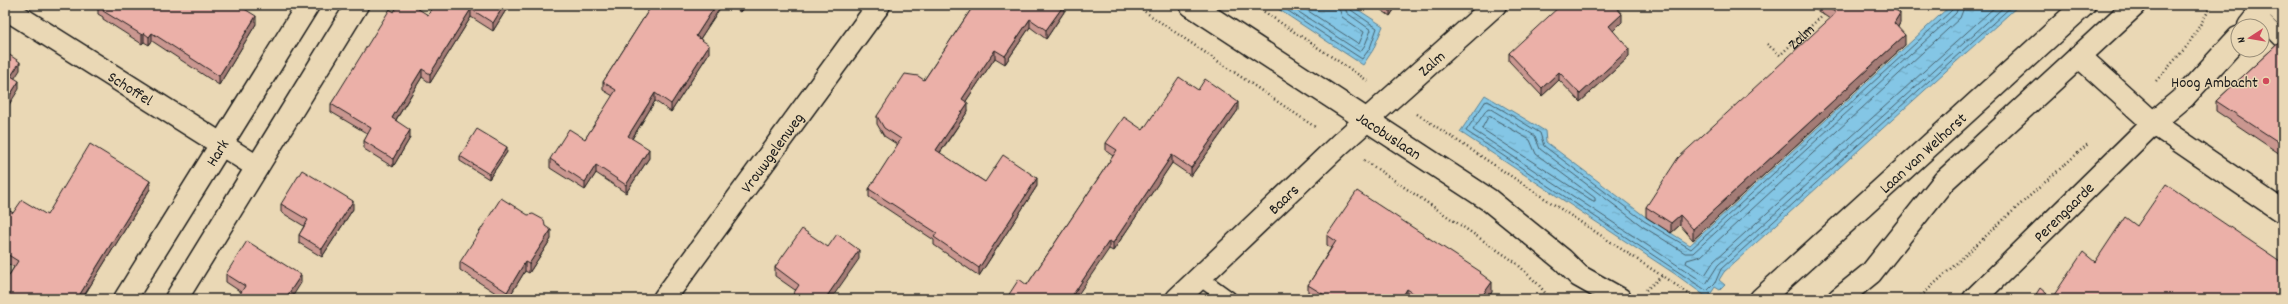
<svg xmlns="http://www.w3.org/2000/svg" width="2288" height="304" viewBox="0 0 2288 304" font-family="Dekko,sans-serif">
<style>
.water{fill:url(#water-ripples);stroke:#5a8295}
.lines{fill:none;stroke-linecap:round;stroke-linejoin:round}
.shore{stroke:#46606c;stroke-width:1}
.service-casing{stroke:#1c1c1c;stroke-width:18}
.pedestrian-casing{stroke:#1c1c1c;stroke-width:25}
.minor-casing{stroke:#1c1c1c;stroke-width:25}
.secondary-casing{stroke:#1c1c1c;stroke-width:25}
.path{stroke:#1c1c1c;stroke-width:2.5;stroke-dasharray:1 3;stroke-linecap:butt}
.service{stroke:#ead8b5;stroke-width:15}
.pedestrian{stroke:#ead8b5;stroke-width:22}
.minor{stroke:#ead8b5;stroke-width:22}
.secondary{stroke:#ead8b5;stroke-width:22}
.wall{fill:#ca9790;stroke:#1c1c1c}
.shaded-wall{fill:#a47b76;stroke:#1c1c1c}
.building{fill:#ebb0a8;stroke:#1c1c1c}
.poi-dot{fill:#d1495b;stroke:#ead8b5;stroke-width:1.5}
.labels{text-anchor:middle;stroke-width:3;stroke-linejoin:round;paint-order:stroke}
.street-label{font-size:16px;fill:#1c1c1c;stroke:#ead8b5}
.poi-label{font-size:16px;fill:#1c1c1c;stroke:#ead8b5;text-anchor:end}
</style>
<defs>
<pattern id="water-ripples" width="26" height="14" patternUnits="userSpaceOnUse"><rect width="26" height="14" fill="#84c6e5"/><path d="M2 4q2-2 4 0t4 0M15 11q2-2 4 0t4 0" fill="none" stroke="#71aac4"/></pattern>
</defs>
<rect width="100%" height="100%" fill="#ead8b5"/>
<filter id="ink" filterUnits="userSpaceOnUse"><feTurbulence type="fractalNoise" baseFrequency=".025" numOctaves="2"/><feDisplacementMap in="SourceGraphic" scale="8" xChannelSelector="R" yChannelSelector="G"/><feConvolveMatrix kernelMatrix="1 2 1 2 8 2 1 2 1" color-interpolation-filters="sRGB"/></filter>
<g filter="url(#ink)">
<!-- water -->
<g class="water">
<path d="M 1272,5 L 1351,5 L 1383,26 L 1373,50 L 1363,65 Z"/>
<path d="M 1951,5 L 2019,5 L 1724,272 L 1719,280 L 1725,285 L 1720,290 L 1715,287 L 1708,298 L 1675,274 L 1460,132 L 1485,95 L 1545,131 L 1546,142 L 1647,218 L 1690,245 Z"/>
</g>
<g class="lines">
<!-- shore -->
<g class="shore">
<path d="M 1279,5 L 1362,59 L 1370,48 L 1377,28 L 1351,10 L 1349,5"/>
<path d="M 1288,5 L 1360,52 L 1365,45 L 1371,30 L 1347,13 L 1344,5"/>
<path d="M 1299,5 L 1359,44 L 1364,32 L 1342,17 L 1338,5"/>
<path d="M 1954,5 L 1952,10 L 1691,249 L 1644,221 L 1544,146 L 1540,133 L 1488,101 L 1485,102 L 1466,131 L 1707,291 L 1715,283 L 1721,269 L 2013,5"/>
<path d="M 1959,5 L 1956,13 L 1693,253 L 1685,253 L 1642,226 L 1540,149 L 1535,136 L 1489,108 L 1487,109 L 1473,130 L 1706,284 L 1718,265 L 2006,5"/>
<path d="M 1965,5 L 1960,18 L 1701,256 L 1687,260 L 1686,263 L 1705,275 L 1714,261 L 1997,5"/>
<path d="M 1489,116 L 1530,140 L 1536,154 L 1595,198 L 1595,201 L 1593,201 L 1482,129 Z"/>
</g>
<!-- service casing -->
<g class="service-casing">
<g id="service">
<path d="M 2251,5 L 2258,16 L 2283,41"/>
<path d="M 2268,5 L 2283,19"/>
<path d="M 1200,278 L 1229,299"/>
</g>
</g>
<!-- pedestrian casing -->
<g class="pedestrian-casing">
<path id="pedestrian" d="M 2153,123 L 2184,97"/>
</g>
<!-- minor casing -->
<g class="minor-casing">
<g id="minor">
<path id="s2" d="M 5,8 L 257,167"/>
<path d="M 2249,26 L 2266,5"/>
<path d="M 2079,56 L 2153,123 L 2283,212"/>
<path d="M 2184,97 L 2238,38"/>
<path id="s3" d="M 125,299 L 308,5"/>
<path d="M 176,299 L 357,5"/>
<path id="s4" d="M 664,299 L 879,5"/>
<path id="s5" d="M 1177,299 L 1340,144 L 1495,5"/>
<path id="s6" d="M 1974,299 L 2153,123"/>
</g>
</g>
<!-- secondary casing -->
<g class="secondary-casing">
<g id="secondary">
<path id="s7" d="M 1191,5 L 1489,200 L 1563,260 L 1579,276 L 1620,299"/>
<path id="s8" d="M 1761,299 L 2084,5"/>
<path d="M 1839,299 L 1871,273 L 1944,181 L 2135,5"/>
</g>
</g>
<!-- path -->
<g class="path">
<path d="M 1135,5 L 1315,127"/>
<path d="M 1254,5 L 1368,81"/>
<path id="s1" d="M 1767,44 L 1780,55 L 1826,12"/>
<path d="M 2156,81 L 2188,45 L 2212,5"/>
<path d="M 1417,114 L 1697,299"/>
<path d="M 1364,160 L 1515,262 L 1538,284 L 1550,299"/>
<path d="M 1646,290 L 1662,276"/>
<path d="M 1918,299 L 2014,210 L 2089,143"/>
</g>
<!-- service -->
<use href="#service" class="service"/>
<!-- pedestrian -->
<use href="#pedestrian" class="pedestrian"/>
<!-- minor -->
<use href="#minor" class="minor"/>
<!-- secondary -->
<use href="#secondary" class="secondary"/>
</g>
<!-- wall -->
<g class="wall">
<path d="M 91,5 L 238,5 L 256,24 L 219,85 L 152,41 L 149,45 L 144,42 L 142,44 L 103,19 L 103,17 L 98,14 L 98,9 Z"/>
<path d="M 434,5 L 509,5 L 493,31 L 471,17 L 430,83 L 422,77 L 396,120 L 410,138 L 393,167 L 364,149 L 364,141 L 368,134 L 331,112 L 331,104 L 394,12 L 428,15 Z"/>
<path d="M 652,5 L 722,5 L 700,39 L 709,53 L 671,112 L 655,101 L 632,139 L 649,158 L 626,193 L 596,173 L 585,190 L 550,168 L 550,159 L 585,139 L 613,96 L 603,90 L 603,82 Z"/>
<path d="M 729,5 L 745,5 L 740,12 Z"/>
<path d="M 974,5 L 1064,5 L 1064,12 L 1046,39 L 1030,27 L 1005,64 L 995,58 L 966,101 L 968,111 L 940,153 L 985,182 L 1037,186 L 979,276 L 934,245 L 934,240 L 869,197 L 869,189 L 898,145 L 884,136 L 877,124 L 877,116 L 924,80 Z"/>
<path d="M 1374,5 L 1397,5 L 1390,16 Z"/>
<path d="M 1809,5 L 1888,5 L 1900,23 L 1898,27 L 1905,45 L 1693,240 L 1680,225 L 1671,233 L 1646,217 L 1646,207 L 1830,19 Z"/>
<path d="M 1622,22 L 1613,31 L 1629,57 L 1580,102 L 1559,80 L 1542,96 L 1509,61 L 1509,53 Z"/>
<path d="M 2283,39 L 2283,156 L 2216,111 L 2216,101 Z"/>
<path d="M 1198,90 L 1238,110 L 1191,176 L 1172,163 L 1113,251 L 1109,249 L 1027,285 L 1113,156 L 1106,151 L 1106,143 L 1143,130 Z"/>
<path d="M 507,152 L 489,179 L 460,161 L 460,156 Z"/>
<path d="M 150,189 L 82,299 L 5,299 L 5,282 L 14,267 L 5,262 L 5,208 L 13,213 L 47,215 Z"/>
<path d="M 281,204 L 353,209 L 322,257 L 299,243 L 299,235 L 304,226 L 281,212 Z"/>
<path d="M 545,226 L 551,239 L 529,273 L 525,271 L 508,299 L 505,299 L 460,270 L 460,262 Z"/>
<path d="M 1327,235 L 1481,274 L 1492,292 L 1487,299 L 1315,299 L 1308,295 L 1308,285 L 1331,248 L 1327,245 Z"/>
<path d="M 828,247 L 859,259 L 795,290 L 775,276 L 775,267 Z"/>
<path d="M 226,274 L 301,283 L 241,292 L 226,282 Z"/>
</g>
<!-- shaded-wall -->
<g class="shaded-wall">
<path d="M 504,5 L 509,5 L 493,31 L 493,23 Z"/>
<path d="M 716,5 L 722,5 L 696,45 L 696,36 Z"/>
<path d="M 740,5 L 745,5 L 740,12 Z"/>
<path d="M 1064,5 L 1064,12 L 1046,39 L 1046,30 Z"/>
<path d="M 1392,5 L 1397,5 L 1390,16 L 1390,7 Z"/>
<path d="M 471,9 L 471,17 L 430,83 L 430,74 Z"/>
<path d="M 1900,13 L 1900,23 L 1894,33 L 1894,23 Z"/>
<path d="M 1622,14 L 1622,22 L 1609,35 L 1609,26 Z"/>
<path d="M 256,16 L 256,24 L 219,85 L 219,76 Z"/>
<path d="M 1030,19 L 1030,27 L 1005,64 L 1005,56 Z"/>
<path d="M 144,33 L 144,42 L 142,44 L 142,35 Z"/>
<path d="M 152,33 L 152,41 L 149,45 L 149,37 Z"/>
<path d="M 1905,35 L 1905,45 L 1693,240 L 1693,229 Z"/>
<path d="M 709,45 L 709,53 L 671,112 L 671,104 Z"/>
<path d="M 1629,49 L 1629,57 L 1580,102 L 1580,94 Z"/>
<path d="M 995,50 L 995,58 L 962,107 L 962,99 Z"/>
<path d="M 20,62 L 20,70 L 11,84 L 11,76 Z"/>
<path d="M 422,69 L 422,77 L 392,126 L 392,118 Z"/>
<path d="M 1559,72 L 1559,80 L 1542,96 L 1542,88 Z"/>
<path d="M 19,81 L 19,89 L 5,111 L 5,103 Z"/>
<path d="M 655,93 L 655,101 L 628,145 L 628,136 Z"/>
<path d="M 1238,102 L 1238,110 L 1191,176 L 1191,168 Z"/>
<path d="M 968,103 L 968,111 L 936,158 L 936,150 Z"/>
<path d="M 410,130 L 410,138 L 393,167 L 393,159 Z"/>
<path d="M 507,147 L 507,152 L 489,179 L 489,174 Z"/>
<path d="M 649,149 L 649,158 L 626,193 L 626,185 Z"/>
<path d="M 1172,155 L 1172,163 L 1113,251 L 1113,243 Z"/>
<path d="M 596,165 L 596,173 L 585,190 L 585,182 Z"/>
<path d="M 1037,178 L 1037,186 L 979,276 L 979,268 Z"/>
<path d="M 150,181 L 150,189 L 82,299 L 77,299 Z"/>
<path d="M 353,201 L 353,209 L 322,257 L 322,249 Z"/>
<path d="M 1680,215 L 1680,225 L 1671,233 L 1671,223 Z"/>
<path d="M 551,230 L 551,239 L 529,273 L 529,264 Z"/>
<path d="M 1109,241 L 1109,249 L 1075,299 L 1070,299 Z"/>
<path d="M 859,250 L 859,259 L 831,299 L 825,299 Z"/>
<path d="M 525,262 L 525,271 L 508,299 L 507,299 L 507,292 Z"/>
<path d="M 301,275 L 301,283 L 291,299 L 285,299 Z"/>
<path d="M 1492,282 L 1492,292 L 1487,299 L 1482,299 L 1482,296 Z"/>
<path d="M 1407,289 L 1407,299 L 1401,299 Z"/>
</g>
<!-- building -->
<g class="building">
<path d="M 98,5 L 238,5 L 256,16 L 219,76 L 152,33 L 149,37 L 144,33 L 142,35 L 103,11 L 104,9 Z"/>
<path d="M 398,5 L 412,5 L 428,15 L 434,5 L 504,5 L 493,23 L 471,9 L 430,74 L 422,69 L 392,118 L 410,130 L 393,159 L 364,141 L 371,128 L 331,104 L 390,9 L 394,12 Z"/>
<path d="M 652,5 L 716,5 L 696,36 L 709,45 L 671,104 L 655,93 L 628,136 L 649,149 L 626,185 L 596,165 L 585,182 L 550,159 L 569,129 L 585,139 L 616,90 L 603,82 Z"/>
<path d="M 974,5 L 1064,5 L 1046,30 L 1030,19 L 1005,56 L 995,50 L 962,99 L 968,103 L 936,150 L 985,182 L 1003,155 L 1037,178 L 979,268 L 934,237 L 937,233 L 869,189 L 901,139 L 884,128 L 877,116 L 905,74 L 918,76 L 924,80 Z"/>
<path d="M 1387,5 L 1392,5 L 1390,7 Z"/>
<path d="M 1561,5 L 1614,5 L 1622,14 L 1609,26 L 1629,49 L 1580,94 L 1559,72 L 1542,88 L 1509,53 Z"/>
<path d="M 1825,5 L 1888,5 L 1900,13 L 1894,23 L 1905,35 L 1693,229 L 1680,215 L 1671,223 L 1646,207 L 1678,158 L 1836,13 Z"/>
<path d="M 2283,39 L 2283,145 L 2216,101 Z"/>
<path d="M 5,52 L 20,62 L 11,76 L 19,81 L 5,103 Z"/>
<path d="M 1179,77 L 1198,90 L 1205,79 L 1238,102 L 1191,168 L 1172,155 L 1113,243 L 1109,241 L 1070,299 L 1006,299 L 1019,279 L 1027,285 L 1117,150 L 1106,143 L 1124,117 L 1143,130 Z"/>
<path d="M 477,129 L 507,147 L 489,174 L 460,156 Z"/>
<path d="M 90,144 L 150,181 L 77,299 L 8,299 L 5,297 L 5,282 L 18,261 L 5,253 L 5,208 L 13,213 L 22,200 L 47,215 Z"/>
<path d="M 302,170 L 353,201 L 322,249 L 299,235 L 308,220 L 281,204 Z"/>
<path d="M 2166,184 L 2283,263 L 2283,299 L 2033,299 L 2040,288 L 2052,298 L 2083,252 L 2095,262 L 2125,217 L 2137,226 Z"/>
<path d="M 1357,191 L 1481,272 L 1480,273 L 1492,282 L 1482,296 L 1486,299 L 1422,299 L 1407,289 L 1401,299 L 1331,299 L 1308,285 L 1336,241 L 1327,235 Z"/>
<path d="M 501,198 L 528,215 L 533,214 L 544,220 L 545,226 L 551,230 L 529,264 L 525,262 L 507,292 L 460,262 Z"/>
<path d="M 802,229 L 828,247 L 837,234 L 859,250 L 825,299 L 790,299 L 799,285 L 775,267 Z"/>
<path d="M 247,241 L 301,275 L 285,299 L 237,299 L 245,286 L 226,274 Z"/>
</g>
</g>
<!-- markers -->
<circle class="poi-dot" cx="2266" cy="81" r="4"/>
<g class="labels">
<!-- street labels -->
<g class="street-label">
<text dy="6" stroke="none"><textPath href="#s1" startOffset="45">Zalm</textPath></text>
<text dy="6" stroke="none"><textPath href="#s5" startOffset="347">Zalm</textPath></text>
<text dy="6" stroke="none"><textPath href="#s2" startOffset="149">Schoffel</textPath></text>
<text dy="6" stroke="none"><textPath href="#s7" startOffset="237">Jacobuslaan</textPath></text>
<text dy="6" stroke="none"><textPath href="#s3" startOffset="173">Hark</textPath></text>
<text dy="6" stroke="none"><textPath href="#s4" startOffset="182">Vrouwgelenweg</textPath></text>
<text dy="6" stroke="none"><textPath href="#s8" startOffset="218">Laan van Welhorst</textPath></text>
<text dy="6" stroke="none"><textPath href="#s5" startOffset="146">Baars</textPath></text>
<text dy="6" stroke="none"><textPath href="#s6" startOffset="125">Perengaarde</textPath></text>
</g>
<!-- poi labels -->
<g class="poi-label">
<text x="2258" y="87">Hoog Ambacht</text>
</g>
</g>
<!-- margin -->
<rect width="2288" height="304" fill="none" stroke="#ead8b5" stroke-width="20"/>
<rect x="10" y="10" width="2268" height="284" fill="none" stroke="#1c1c1c" stroke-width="1.5" filter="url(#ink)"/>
<!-- north arrow -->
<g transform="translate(2250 38) rotate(258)"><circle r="19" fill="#ead8b5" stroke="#988d78"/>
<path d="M0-3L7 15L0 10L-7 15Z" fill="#d1495b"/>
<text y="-6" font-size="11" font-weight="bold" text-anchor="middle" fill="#1c1c1c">N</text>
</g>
</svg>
